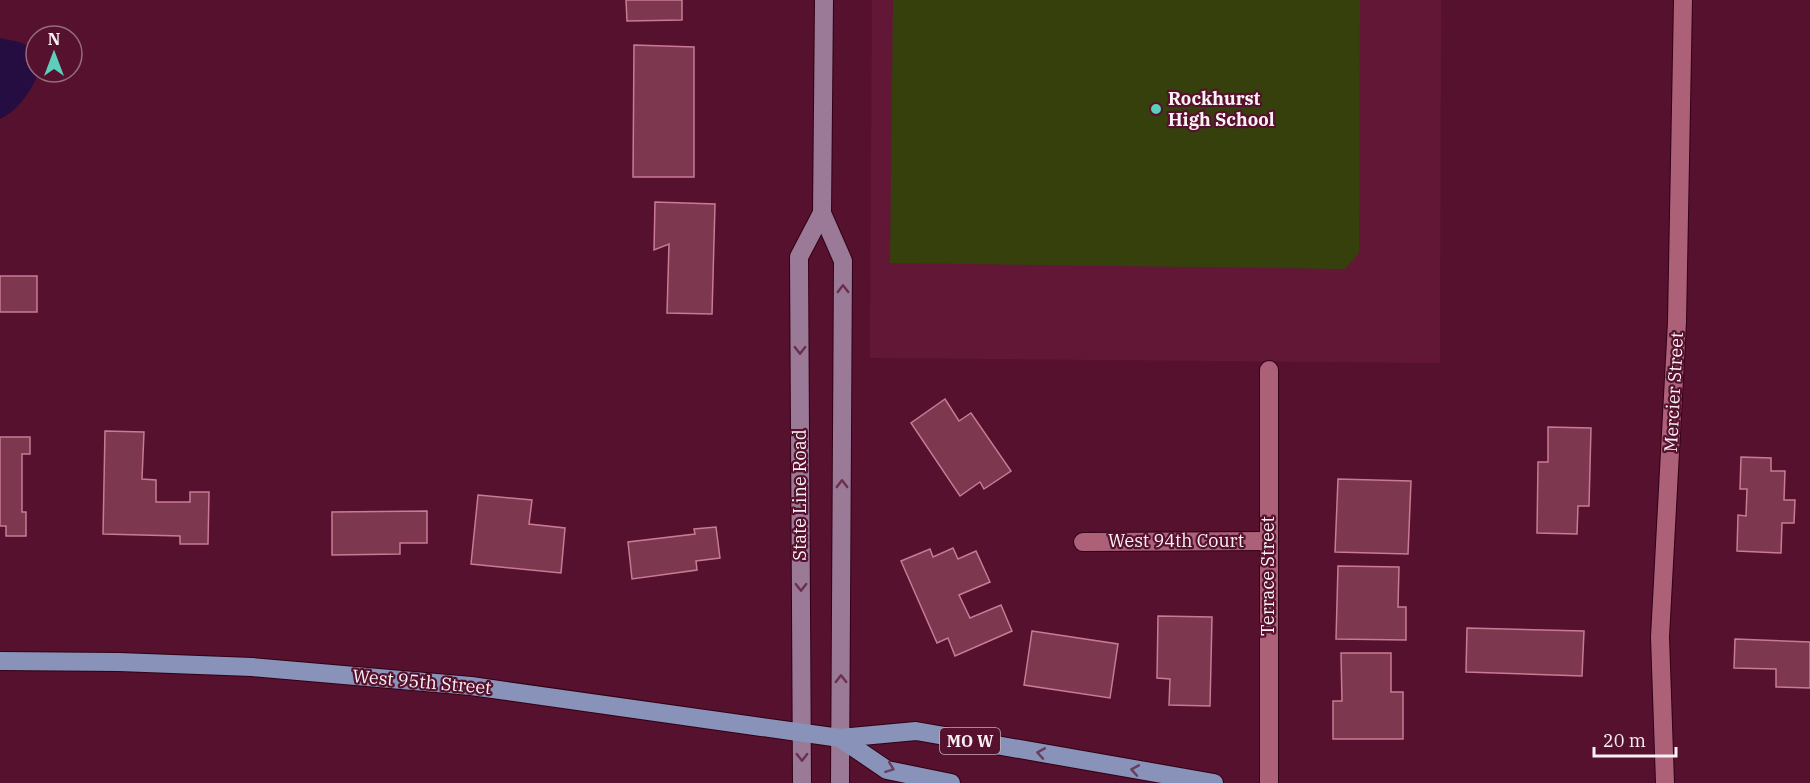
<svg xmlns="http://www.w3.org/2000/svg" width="1810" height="783" viewBox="0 0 1810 783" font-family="'IBM Plex Serif',serif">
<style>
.built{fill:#631736}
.green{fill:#35400c}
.water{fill:#250d41}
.building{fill:#7d374f;stroke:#c97b93;stroke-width:1.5}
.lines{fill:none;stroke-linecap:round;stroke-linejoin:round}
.street-casing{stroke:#320115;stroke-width:20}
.secondary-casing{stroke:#320115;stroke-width:20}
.primary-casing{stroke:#320115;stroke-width:20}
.street{stroke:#ac6178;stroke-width:18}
.secondary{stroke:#9b7a98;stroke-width:18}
.primary{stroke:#8992b8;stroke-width:18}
.oneway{stroke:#6a304d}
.oneway2{stroke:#673e5e}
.poi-dot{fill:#5ccebb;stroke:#55112d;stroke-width:2}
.labels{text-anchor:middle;stroke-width:4.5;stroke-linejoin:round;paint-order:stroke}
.shield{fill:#55112d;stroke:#c8aeb8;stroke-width:1.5}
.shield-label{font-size:16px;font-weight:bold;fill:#faf1f3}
.poi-label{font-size:18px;font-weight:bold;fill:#faf1f3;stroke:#55112d;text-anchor:start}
.street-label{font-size:18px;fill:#faf1f3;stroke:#55112d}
</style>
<rect width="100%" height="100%" fill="#55112d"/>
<!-- built -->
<path class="built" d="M 872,0 L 1441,0 L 1440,363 L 870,358 Z"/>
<!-- green -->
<path class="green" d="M 893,0 L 1360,0 L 1359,253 L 1345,269 L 890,263 Z"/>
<!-- water -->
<path class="water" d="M 0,38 L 19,42 L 31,47 L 36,52 L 36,72 L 39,72 C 32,90 18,111 0,119 Z"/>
<!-- building -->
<g class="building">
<path d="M 626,0 L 682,0 L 682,20 L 627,21 Z"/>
<path d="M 634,45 L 694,47 L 694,177 L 633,177 Z"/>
<path d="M 655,202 L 715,204 L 712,314 L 667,313 L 669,244 L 654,250 Z"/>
<rect x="0" y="276" width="37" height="36"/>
<path d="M 945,399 L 959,421 L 971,413 L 1011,471 L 984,489 L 980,482 L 960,496 L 911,423 Z"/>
<path d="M 1548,427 L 1591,428 L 1589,506 L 1578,506 L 1577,534 L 1537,533 L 1538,462 L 1548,462 Z"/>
<path d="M 105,431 L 144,432 L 142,479 L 156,480 L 156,502 L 190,502 L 190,492 L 209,492 L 208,544 L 180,544 L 180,536 L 103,534 Z"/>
<path d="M 0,437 L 30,437 L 30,454 L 22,454 L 22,512 L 26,512 L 26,536 L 6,536 L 6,526 L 0,526 Z"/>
<path d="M 1741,457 L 1771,458 L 1771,471 L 1785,471 L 1784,500 L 1795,500 L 1794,523 L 1782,523 L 1781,553 L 1737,551 L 1738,515 L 1746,516 L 1747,489 L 1740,489 Z"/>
<path d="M 1338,479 L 1411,481 L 1408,554 L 1335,552 Z"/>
<path d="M 478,495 L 532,500 L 529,524 L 565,528 L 561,573 L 471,564 Z"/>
<path d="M 427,511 L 427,543 L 400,543 L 400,554 L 332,555 L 332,512 Z"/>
<path d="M 716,527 L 720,558 L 696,561 L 697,570 L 632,579 L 628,542 L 695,534 L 694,529 Z"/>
<path d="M 953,548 L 958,559 L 976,551 L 990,582 L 959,595 L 970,618 L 1001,605 L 1012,631 L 955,656 L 948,638 L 937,643 L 901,561 L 930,549 L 933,557 Z"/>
<path d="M 1338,566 L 1399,567 L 1398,607 L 1406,607 L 1406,640 L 1336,639 Z"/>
<path d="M 1158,616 L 1212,617 L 1210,706 L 1169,705 L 1170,679 L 1157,678 Z"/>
<path d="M 1467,628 L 1584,631 L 1582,676 L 1466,672 Z"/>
<path d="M 1032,631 L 1118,644 L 1110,698 L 1024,685 Z"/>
<path d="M 1735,639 L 1810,642 L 1810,688 L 1776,687 L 1776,669 L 1734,668 Z"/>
<path d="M 1341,653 L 1391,653 L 1391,692 L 1403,692 L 1403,739 L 1333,739 L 1333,701 L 1342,701 Z"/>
</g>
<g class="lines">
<!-- street casing -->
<g class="street-casing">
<g id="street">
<path d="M 1083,542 L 1268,541"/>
<path d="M 1269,783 L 1269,370"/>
<path d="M 1665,783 L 1660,637 L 1677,322 L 1683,0"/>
</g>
</g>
<!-- secondary casing -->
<g class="secondary-casing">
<g id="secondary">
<path d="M 824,0 L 822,213 L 843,261 L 840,783"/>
<path d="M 802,783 L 799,257 L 822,213"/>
</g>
</g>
<!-- primary casing -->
<g class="primary-casing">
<g id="primary">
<path d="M 0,661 L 119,662 L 252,667 L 471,686 L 840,738 L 916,731 L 1214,783"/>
<path d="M 840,738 L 887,770 L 951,783"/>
</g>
</g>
<!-- street -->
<use href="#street" class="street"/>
<!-- secondary -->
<use href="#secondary" class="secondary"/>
<!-- primary -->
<use href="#primary" class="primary"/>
</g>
<!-- one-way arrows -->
<defs><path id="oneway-chevron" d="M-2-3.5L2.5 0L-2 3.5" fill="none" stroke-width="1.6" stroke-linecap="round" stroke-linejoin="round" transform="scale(1.5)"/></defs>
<g class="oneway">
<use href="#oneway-chevron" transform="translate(843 289) rotate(-90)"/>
<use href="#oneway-chevron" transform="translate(800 350) rotate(90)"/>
<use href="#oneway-chevron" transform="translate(842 484) rotate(-90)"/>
<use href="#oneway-chevron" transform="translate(801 587) rotate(90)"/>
<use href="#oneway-chevron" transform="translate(841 679) rotate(-90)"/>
<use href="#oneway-chevron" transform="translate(802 757) rotate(90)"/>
</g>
<g class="oneway2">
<use href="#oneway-chevron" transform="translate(1041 753) rotate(-170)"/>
<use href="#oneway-chevron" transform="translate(890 768) rotate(21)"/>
<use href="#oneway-chevron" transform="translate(1135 770) rotate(-170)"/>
</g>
<!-- markers -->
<circle class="poi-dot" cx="1156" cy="109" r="6"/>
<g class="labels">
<!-- shield labels -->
<rect class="shield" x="940" y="728" width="60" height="26" rx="4.5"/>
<g class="shield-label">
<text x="970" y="747">MO W</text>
</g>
<!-- poi labels -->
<g class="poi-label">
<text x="1168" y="105">Rockhurst<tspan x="1168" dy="21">High School</tspan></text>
</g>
<!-- street labels -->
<g class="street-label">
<text transform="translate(1674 392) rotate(-87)" y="6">Mercier Street</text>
<text transform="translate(800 495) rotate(-90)" y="6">State Line Road</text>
<text x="1176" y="547">West 94th Court</text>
<text transform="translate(1268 576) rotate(-90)" y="6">Terrace Street</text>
<text transform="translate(422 682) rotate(5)" y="6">West 95th Street</text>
</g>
</g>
<!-- north arrow -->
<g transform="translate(54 54)"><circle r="28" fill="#55112d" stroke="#976b7c" stroke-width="1.5"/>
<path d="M0-4.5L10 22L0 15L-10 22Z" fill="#5ccebb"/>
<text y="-9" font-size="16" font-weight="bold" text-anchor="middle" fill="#faf1f3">N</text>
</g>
<!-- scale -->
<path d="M1594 747v9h82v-9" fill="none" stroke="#faf1f3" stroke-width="3"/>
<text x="1603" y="747" font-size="18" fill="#faf1f3" stroke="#55112d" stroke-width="4.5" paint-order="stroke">20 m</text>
</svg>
